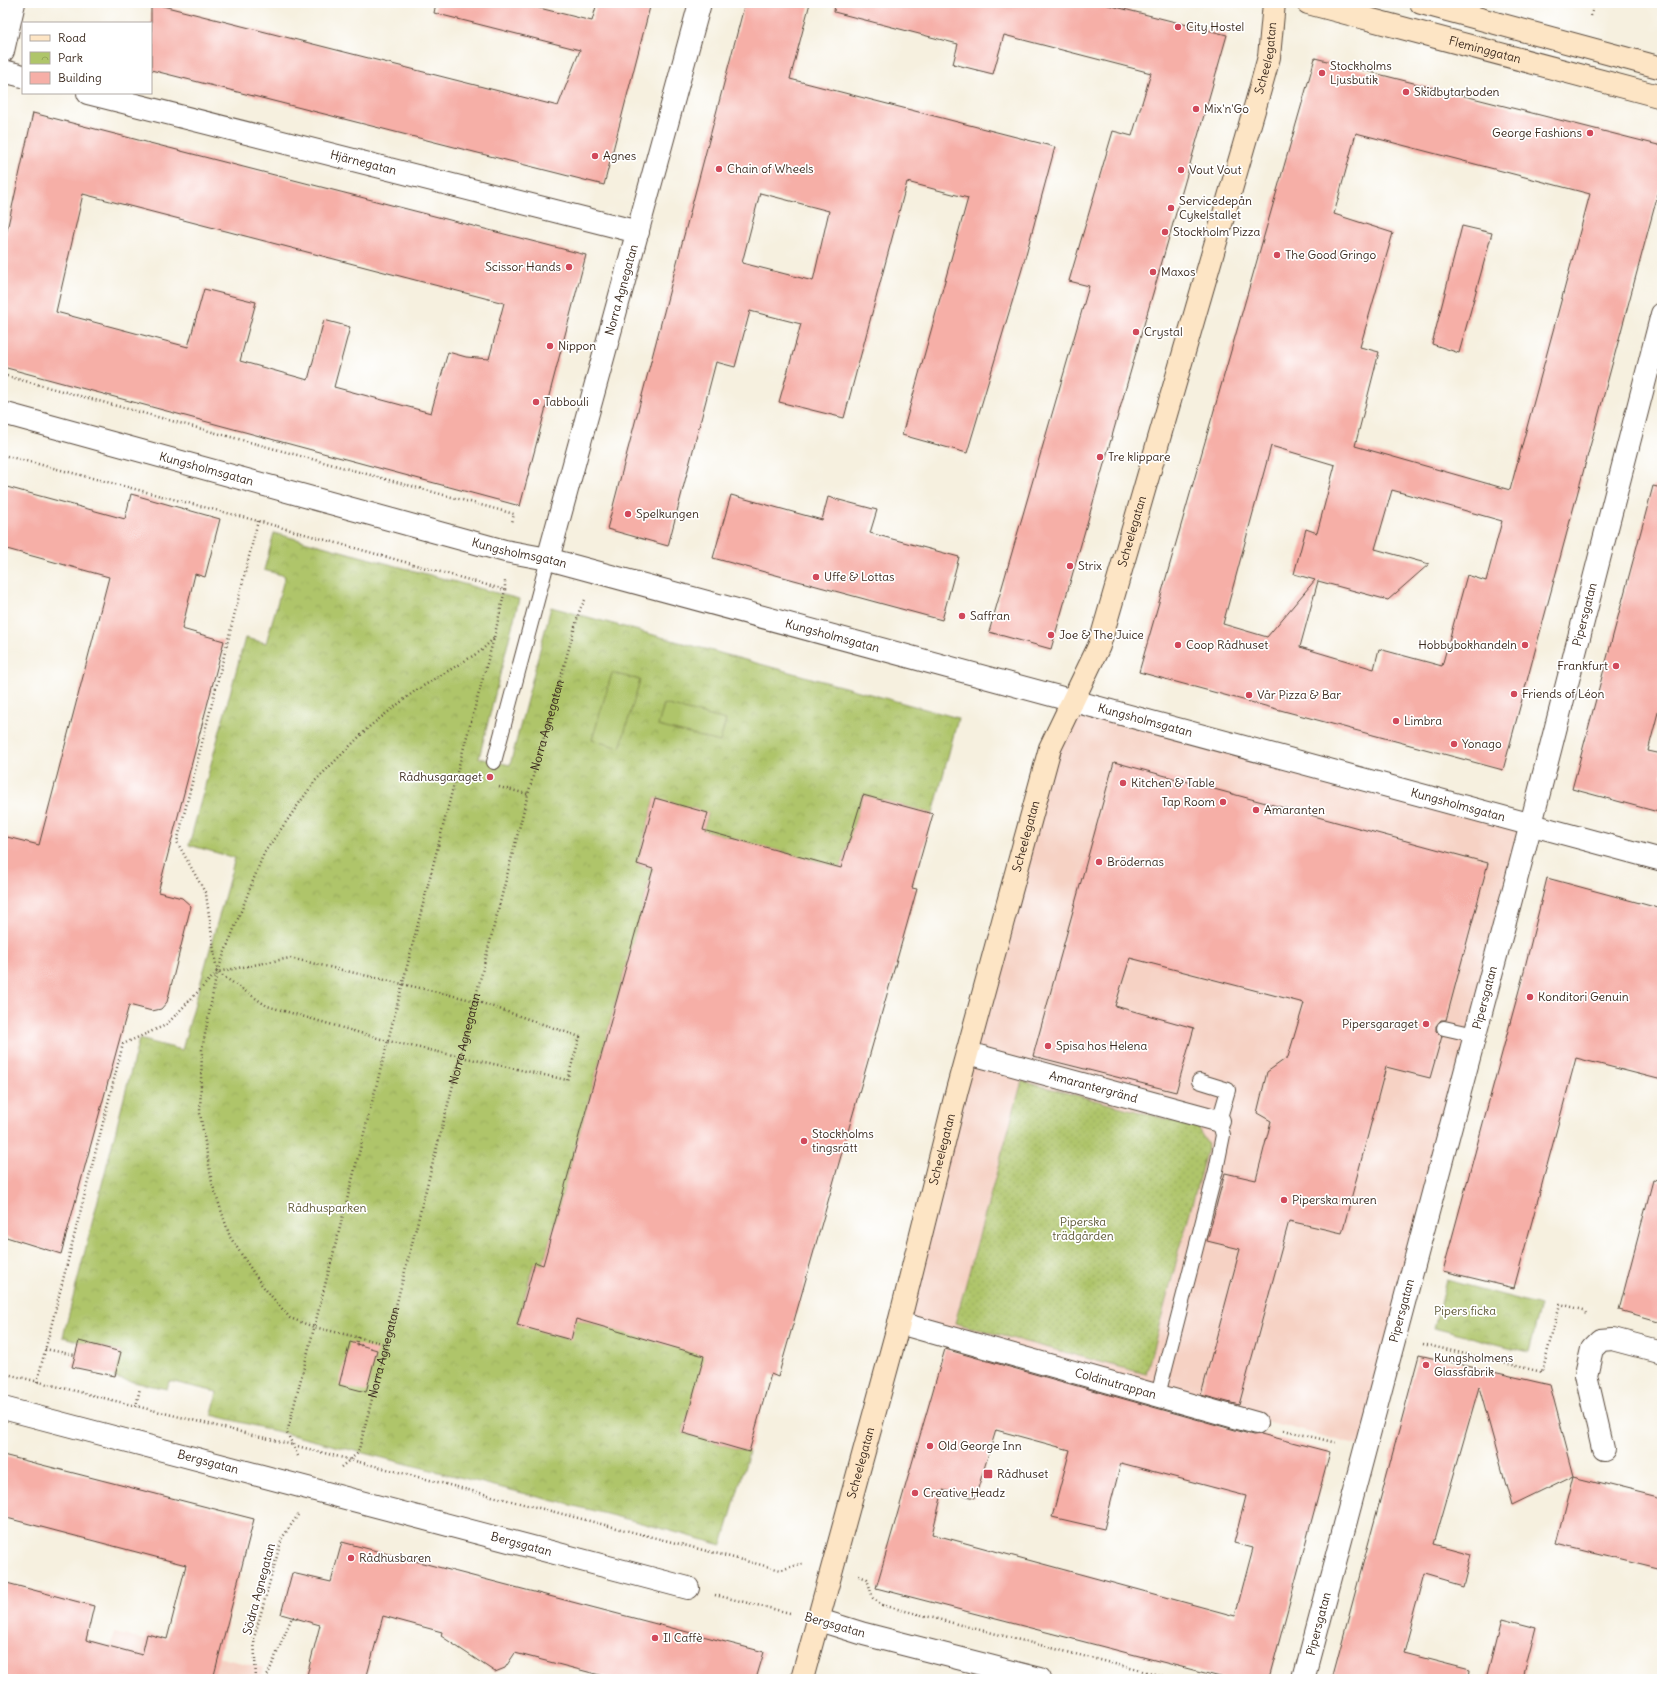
<svg xmlns="http://www.w3.org/2000/svg" width="1665" height="1682" viewBox="0 0 1665 1682" font-family="Delius,sans-serif">
<style>
.built{fill:#f6d2c4}
.park{fill:url(#park-crowns);stroke:#757844}
.garden{fill:url(#garden-dots);stroke:#757844}
.pitch{fill:#afc56a;stroke:#757844}
.building{fill:#f6afa7;fill-rule:evenodd}
.lines{fill:none;stroke-linecap:round;stroke-linejoin:round}
.lane-casing{stroke:#57483b;stroke-width:16}
.street-casing{stroke:#57483b;stroke-width:24}
.secondary-casing{stroke:#57483b;stroke-width:24}
.path{stroke:#57483b;stroke-width:2.5;stroke-dasharray:1 3;stroke-linecap:butt}
.lane{stroke:#fff;stroke-width:14}
.street{stroke:#fff;stroke-width:22}
.secondary{stroke:#fde5c5;stroke-width:22}
.poi-dot{fill:#d1495b;stroke:#fff;stroke-width:1.5}
.labels{text-anchor:middle;stroke-width:3.5;stroke-linejoin:round;paint-order:stroke}
.poi-label{font-size:12px;fill:#3b2a1e;stroke:#fff;text-anchor:start}
.street-label{font-size:12px;fill:#3b2a1e;stroke:#fff}
.park-label{font-size:12px;fill:#5e5835;stroke:#fff}
</style>
<defs>
<pattern id="park-crowns" width="20" height="18" patternUnits="userSpaceOnUse"><rect width="20" height="18" fill="#afc56a"/><path d="M2 6a3 3 0 1 1 6 0M12 15a3 3 0 1 1 6 0" fill="none" stroke="#97a95b"/></pattern>
<pattern id="garden-dots" width="8" height="8" patternUnits="userSpaceOnUse"><rect width="8" height="8" fill="#afc56a"/><path d="M2 2h.1M6 6h.1" fill="none" stroke="#97a95b" stroke-width="1.8" stroke-linecap="round"/></pattern>
</defs>
<rect width="100%" height="100%" fill="#fff"/>
<filter id="ink" filterUnits="userSpaceOnUse"><feTurbulence type="fractalNoise" baseFrequency=".025" numOctaves="2"/><feDisplacementMap in="SourceGraphic" scale="8" xChannelSelector="R" yChannelSelector="G"/><feConvolveMatrix kernelMatrix="1 2 1 2 8 2 1 2 1" color-interpolation-filters="sRGB"/></filter>
<filter id="wash" filterUnits="userSpaceOnUse"><feTurbulence type="fractalNoise" baseFrequency=".012" numOctaves="4" result="noise"/><feDisplacementMap in="SourceGraphic" scale="16" xChannelSelector="R" yChannelSelector="G"/><feGaussianBlur stdDeviation="0.9" result="paint"/><feColorMatrix in="noise" values="0 0 0 0 0 0 0 0 0 0 0 0 0 0 0 0 0 1.4 0 .05"/><feComposite in="paint" operator="in"/></filter>
<g filter="url(#wash)">
<rect width="100%" height="100%" fill="#f6f0df"/>
<!-- built -->
<g class="built">
<path d="M 1064,700 L 1528,825 L 1363,1447 L 898,1322 Z"/>
<path d="M 114,1633 L 264,1668 L 261,1679 L 103,1679 Z"/>
</g>
<!-- park -->
<g class="park">
<path d="M 274,533 L 519,599 L 479,758 L 510,765 L 551,607 L 958,718 L 933,814 L 863,795 L 841,868 L 703,830 L 708,813 L 655,798 L 637,864 L 653,869 L 543,1265 L 534,1263 L 517,1324 L 570,1340 L 576,1319 L 705,1355 L 683,1433 L 749,1452 L 722,1545 L 634,1521 L 212,1415 L 217,1392 L 169,1381 L 167,1389 L 114,1378 L 121,1352 L 63,1337 L 139,1039 L 182,1050 L 235,858 L 189,845 L 245,638 L 266,643 L 285,576 L 264,570 Z"/>
<path d="M 1446,1280 L 1540,1305 L 1528,1352 L 1434,1328 Z"/>
</g>
<!-- garden -->
<path class="garden" d="M 1022,1081 L 1197,1127 L 1208,1145 L 1146,1374 L 955,1323 Z"/>
<!-- pitch -->
<g class="pitch">
<path d="M 612,673 L 640,680 L 620,748 L 592,740 Z"/>
<path d="M 664,704 L 726,720 L 720,742 L 658,726 Z"/>
</g>
<g id="blocks">
<!-- building -->
<g class="building">
<path d="M 151,3 L 558,106 L 580,50 L 434,13 L 436,3 L 519,3 L 592,21 L 597,3 L 651,3 L 604,185 L 151,70 Z"/>
<path d="M 745,3 L 810,3 L 790,79 L 1055,147 L 1022,269 L 967,453 L 902,435 L 968,198 L 907,182 L 844,418 L 779,402 L 801,324 L 750,311 L 735,367 L 716,362 L 668,546 L 607,529 ZM 760,193 L 829,211 L 813,281 L 742,263 Z"/>
<path d="M 835,3 L 1100,3 L 1227,35 L 1051,649 L 989,632 L 1089,286 L 1069,281 L 1113,131 L 1132,136 L 1151,73 L 1004,35 L 993,74 L 953,64 L 958,44 L 834,12 Z"/>
<path d="M 1315,58 L 1662,146 L 1662,179 L 1503,770 L 1139,672 ZM 1356,133 L 1590,194 L 1510,490 L 1355,446 L 1379,352 L 1360,347 L 1393,233 L 1334,214 ZM 1271,446 L 1335,465 L 1317,533 L 1306,529 L 1294,574 L 1315,580 L 1267,637 L 1223,624 ZM 1392,490 L 1502,521 L 1486,581 L 1467,575 L 1442,666 L 1379,649 L 1374,669 L 1300,647 L 1318,581 L 1388,600 L 1429,564 L 1375,549 Z"/>
<path d="M 33,113 L 586,255 L 520,506 L 3,367 L 3,248 ZM 83,194 L 504,303 L 489,359 L 466,357 L 448,352 L 431,413 L 334,387 L 350,327 L 324,320 L 308,380 L 240,361 L 256,302 L 204,289 L 188,347 L 56,312 Z"/>
<path d="M 1462,226 L 1492,233 L 1459,353 L 1432,344 Z"/>
<path d="M 3,486 L 125,519 L 131,494 L 220,519 L 205,577 L 195,574 L 182,629 L 224,641 L 158,892 L 182,898 L 191,906 L 167,1002 L 161,1009 L 152,1011 L 129,1005 L 61,1254 L 3,1236 L 3,836 L 39,845 L 109,577 L 3,548 Z"/>
<path d="M 1653,486 L 1662,488 L 1662,697 L 1648,751 L 1662,754 L 1662,813 L 1572,789 Z"/>
<path d="M 731,495 L 822,520 L 828,497 L 877,510 L 870,533 L 959,557 L 942,620 L 713,558 Z"/>
<path d="M 1114,762 L 1488,863 L 1446,1020 L 1441,1020 L 1436,1026 L 1436,1031 L 1442,1036 L 1430,1078 L 1386,1067 L 1342,1233 L 1289,1221 L 1239,1405 L 1201,1395 L 1240,1249 L 1207,1241 L 1225,1173 L 1256,1180 L 1271,1121 L 1257,1113 L 1267,1072 L 1288,1057 L 1304,1003 L 1130,958 L 1115,1006 L 1194,1028 L 1176,1092 L 1033,1056 Z"/>
<path d="M 863,795 L 933,814 L 912,888 L 917,889 L 778,1377 L 771,1374 L 749,1452 L 683,1433 L 704,1356 L 576,1319 L 571,1340 L 517,1325 L 535,1262 L 543,1265 L 653,869 L 637,864 L 655,798 L 708,813 L 703,830 L 841,868 Z"/>
<path d="M 1547,878 L 1662,909 L 1662,1080 L 1576,1058 L 1514,1288 L 1443,1271 L 1522,979 Z"/>
<path d="M 1653,1180 L 1662,1182 L 1662,1322 L 1619,1310 Z"/>
<path d="M 79,1341 L 121,1352 L 115,1376 L 72,1367 Z"/>
<path d="M 350,1342 L 377,1350 L 366,1392 L 339,1385 Z"/>
<path d="M 945,1349 L 1253,1435 L 1261,1434 L 1330,1452 L 1269,1679 L 1228,1679 L 876,1588 ZM 996,1430 L 1070,1450 L 1052,1517 L 1104,1529 L 1121,1463 L 1246,1496 L 1234,1543 L 1253,1548 L 1235,1616 L 932,1534 L 943,1490 L 975,1498 Z"/>
<path d="M 1419,1355 L 1550,1385 L 1574,1476 L 1512,1506 L 1479,1387 L 1434,1544 L 1471,1554 L 1463,1586 L 1425,1575 L 1404,1653 L 1470,1670 L 1469,1679 L 1332,1679 Z"/>
<path d="M 3,1455 L 254,1519 L 213,1679 L 3,1679 L 3,1582 L 94,1606 L 86,1640 L 142,1655 L 147,1634 L 167,1639 L 186,1565 L 3,1517 Z"/>
<path d="M 1574,1476 L 1662,1498 L 1662,1570 L 1557,1544 Z"/>
<path d="M 342,1542 L 764,1652 L 756,1679 L 615,1679 L 515,1653 L 505,1668 L 495,1672 L 441,1636 L 442,1632 L 383,1616 L 366,1679 L 306,1679 L 320,1625 L 281,1614 L 292,1573 L 331,1582 Z"/>
<path d="M 1501,1619 L 1536,1628 L 1523,1679 L 1486,1679 Z"/>
</g>
</g>
</g>
<g filter="url(#ink)">
<use href="#blocks" fill-opacity="0" stroke="#57483b" stroke-width="1"/>
<g class="lines">
<!-- lane casing -->
<g class="lane-casing">
<g id="lane">
<path d="M 494,762 L 548,559"/>
<path d="M 1444,1028 L 1475,1035"/>
<path d="M 1158,1395 L 1216,1170 L 1223,1135 L 1219,1121 L 1228,1090 L 1199,1081"/>
</g>
</g>
<!-- street casing -->
<g class="street-casing">
<g id="street">
<path d="M 3,51 L 14,3"/>
<path d="M 3,71 L 23,76"/>
<path id="s2" d="M 88,93 L 638,232"/>
<path id="s3" d="M 3,413 L 505,551 L 548,559 L 1662,860"/>
<path id="s4" d="M 548,559 L 700,3"/>
<path id="s5" d="M 968,1053 L 1219,1121"/>
<path id="s6" d="M 899,1323 L 1256,1423"/>
<path id="s7" d="M 3,1408 L 688,1588"/>
<path d="M 1603,1449 L 1586,1375 L 1592,1349 L 1601,1340 L 1613,1339 L 1662,1352"/>
<path d="M 819,1620 L 864,1634 L 1040,1679"/>
<path id="s8" d="M 1304,1679 L 1531,824 L 1662,314"/>
</g>
</g>
<!-- secondary casing -->
<g class="secondary-casing">
<g id="secondary">
<path id="s9" d="M 1308,3 L 1662,97"/>
<path d="M 1421,3 L 1662,68"/>
<path id="s10" d="M 802,1679 L 899,1323 L 957,1090 L 1050,748 L 1099,646 L 1259,93 L 1269,57 L 1274,3"/>
</g>
</g>
<!-- path -->
<g class="path">
<path d="M 1591,16 L 1593,7"/>
<path d="M 3,375 L 514,514 L 512,523"/>
<path d="M 3,455 L 258,521 L 505,590"/>
<path d="M 258,521 L 177,842 L 206,894 L 217,972 L 290,958 L 476,1001 L 580,1037 L 567,1080 L 388,1041 L 267,1006 L 217,972 L 264,853 L 315,781 L 370,726 L 415,691 L 481,651 L 494,638"/>
<path d="M 456,776 L 479,781"/>
<path d="M 499,787 L 528,794"/>
<path d="M 358,1337 L 356,1344 L 364,1346"/>
<path d="M 1423,1344 L 1542,1372 L 1560,1304 L 1584,1310 L 1587,1315"/>
<path d="M 45,1349 L 75,1355"/>
<path d="M 3,1373 L 293,1445 L 781,1570 L 803,1563"/>
<path d="M 37,1382 L 123,1044 L 166,1025 L 217,972 L 202,1050 L 200,1113 L 212,1183 L 230,1237 L 261,1284 L 290,1318 L 314,1327 L 386,1344"/>
<path d="M 136,1407 L 140,1388"/>
<path d="M 1284,1430 L 1337,1443"/>
<path d="M 298,1456 L 287,1433 L 456,776 L 494,638 L 505,590 L 505,581"/>
<path id="s1" d="M 341,1467 L 358,1453 L 528,794 L 580,609 L 586,598"/>
<path d="M 859,1576 L 867,1579 L 873,1598 L 882,1605 L 1174,1679"/>
<path d="M 715,1595 L 790,1613"/>
<path d="M 256,1679 L 254,1638 L 282,1538 L 298,1515"/>
<path d="M 266,1679 L 292,1617 L 298,1619"/>
</g>
<!-- lane -->
<use href="#lane" class="lane"/>
<!-- street -->
<use href="#street" class="street"/>
<!-- secondary -->
<use href="#secondary" class="secondary"/>
</g>
</g>
<!-- markers -->
<g class="poi-dot">
<circle cx="1178" cy="27" r="4"/>
<circle cx="1322" cy="73" r="4"/>
<circle cx="1406" cy="92" r="4"/>
<circle cx="1196" cy="109" r="4"/>
<circle cx="1590" cy="133" r="4"/>
<circle cx="595" cy="156" r="4"/>
<circle cx="719" cy="169" r="4"/>
<circle cx="1181" cy="170" r="4"/>
<circle cx="1171" cy="208" r="4"/>
<circle cx="1165" cy="232" r="4"/>
<circle cx="1277" cy="255" r="4"/>
<circle cx="569" cy="267" r="4"/>
<circle cx="1153" cy="272" r="4"/>
<circle cx="1136" cy="332" r="4"/>
<circle cx="550" cy="346" r="4"/>
<circle cx="536" cy="402" r="4"/>
<circle cx="1100" cy="457" r="4"/>
<circle cx="628" cy="514" r="4"/>
<circle cx="1070" cy="566" r="4"/>
<circle cx="816" cy="577" r="4"/>
<circle cx="962" cy="616" r="4"/>
<circle cx="1051" cy="635" r="4"/>
<circle cx="1178" cy="645" r="4"/>
<circle cx="1525" cy="645" r="4"/>
<circle cx="1616" cy="666" r="4"/>
<circle cx="1514" cy="694" r="4"/>
<circle cx="1249" cy="695" r="4"/>
<circle cx="1396" cy="721" r="4"/>
<circle cx="1454" cy="744" r="4"/>
<circle cx="490" cy="777" r="4"/>
<circle cx="1123" cy="783" r="4"/>
<circle cx="1223" cy="802" r="4"/>
<circle cx="1256" cy="810" r="4"/>
<circle cx="1099" cy="862" r="4"/>
<circle cx="1530" cy="997" r="4"/>
<circle cx="1426" cy="1024" r="4"/>
<circle cx="1048" cy="1046" r="4"/>
<circle cx="804" cy="1141" r="4"/>
<circle cx="1284" cy="1200" r="4"/>
<circle cx="1426" cy="1365" r="4"/>
<circle cx="930" cy="1446" r="4"/>
<rect x="983" y="1469" width="10" height="10" rx="2"/>
<circle cx="915" cy="1493" r="4"/>
<circle cx="351" cy="1558" r="4"/>
<circle cx="655" cy="1638" r="4"/>
</g>
<g class="labels">
<!-- poi labels -->
<g class="poi-label">
<text x="1186" y="31">City Hostel</text>
<text x="1330" y="70">Stockholms<tspan x="1330" dy="14">Ljusbutik</tspan></text>
<text x="1414" y="96">Skidbytarboden</text>
<text x="1204" y="113">Mix'n'Go</text>
<text x="1582" y="137" text-anchor="end">George Fashions</text>
<text x="603" y="160">Agnes</text>
<text x="727" y="173">Chain of Wheels</text>
<text x="1189" y="174">Vout Vout</text>
<text x="1179" y="205">Servicedepån<tspan x="1179" dy="14">Cykelstallet</tspan></text>
<text x="1173" y="236">Stockholm Pizza</text>
<text x="1285" y="259">The Good Gringo</text>
<text x="561" y="271" text-anchor="end">Scissor Hands</text>
<text x="1161" y="276">Maxos</text>
<text x="1144" y="336">Crystal</text>
<text x="558" y="350">Nippon</text>
<text x="544" y="406">Tabbouli</text>
<text x="1108" y="461">Tre klippare</text>
<text x="636" y="518">Spelkungen</text>
<text x="1078" y="570">Strix</text>
<text x="824" y="581">Uffe &amp; Lottas</text>
<text x="970" y="620">Saffran</text>
<text x="1059" y="639">Joe &amp; The Juice</text>
<text x="1186" y="649">Coop Rådhuset</text>
<text x="1517" y="649" text-anchor="end">Hobbybokhandeln</text>
<text x="1608" y="670" text-anchor="end">Frankfurt</text>
<text x="1522" y="698">Friends of Léon</text>
<text x="1257" y="699">Vår Pizza &amp; Bar</text>
<text x="1404" y="725">Limbra</text>
<text x="1462" y="748">Yonago</text>
<text x="482" y="781" text-anchor="end">Rådhusgaraget</text>
<text x="1131" y="787">Kitchen &amp; Table</text>
<text x="1215" y="806" text-anchor="end">Tap Room</text>
<text x="1264" y="814">Amaranten</text>
<text x="1107" y="866">Brödernas</text>
<text x="1538" y="1001">Konditori Genuin</text>
<text x="1418" y="1028" text-anchor="end">Pipersgaraget</text>
<text x="1056" y="1050">Spisa hos Helena</text>
<text x="812" y="1138">Stockholms<tspan x="812" dy="14">tingsrätt</tspan></text>
<text x="1292" y="1204">Piperska muren</text>
<text x="1434" y="1362">Kungsholmens<tspan x="1434" dy="14">Glassfabrik</tspan></text>
<text x="938" y="1450">Old George Inn</text>
<text x="997" y="1478">Rådhuset</text>
<text x="923" y="1497">Creative Headz</text>
<text x="359" y="1562">Rådhusbaren</text>
<text x="663" y="1642">Il Caffè</text>
</g>
<!-- street labels -->
<g class="street-label">
<text dy="4" stroke="none"><textPath href="#s9" startOffset="183">Fleminggatan</textPath></text>
<text dy="4" stroke="none"><textPath href="#s10" startOffset="1688">Scheelegatan</textPath></text>
<text dy="4" stroke="none"><textPath href="#s2" startOffset="284">Hjärnegatan</textPath></text>
<text dy="4" stroke="none"><textPath href="#s4" startOffset="279">Norra Agnegatan</textPath></text>
<text dy="4" stroke="none"><textPath href="#s3" startOffset="211">Kungsholmsgatan</textPath></text>
<text dy="4" stroke="none"><textPath href="#s10" startOffset="1196">Scheelegatan</textPath></text>
<text dy="4" stroke="none"><textPath href="#s3" startOffset="535">Kungsholmsgatan</textPath></text>
<text dy="4" stroke="none"><textPath href="#s8" startOffset="1101">Pipersgatan</textPath></text>
<text dy="4" stroke="none"><textPath href="#s3" startOffset="859">Kungsholmsgatan</textPath></text>
<text dy="4" stroke="none"><textPath href="#s3" startOffset="1183">Kungsholmsgatan</textPath></text>
<text dy="4" stroke="none"><textPath href="#s1" startOffset="774">Norra Agnegatan</textPath></text>
<text dy="4" stroke="none"><textPath href="#s3" startOffset="1507">Kungsholmsgatan</textPath></text>
<text dy="4" stroke="none"><textPath href="#s10" startOffset="872">Scheelegatan</textPath></text>
<text dy="4" stroke="none"><textPath href="#s8" startOffset="705">Pipersgatan</textPath></text>
<text dy="4" stroke="none"><textPath href="#s1" startOffset="450">Norra Agnegatan</textPath></text>
<text dy="4" stroke="none"><textPath href="#s5" startOffset="130">Amarantergränd</textPath></text>
<text dy="4" stroke="none"><textPath href="#s10" startOffset="548">Scheelegatan</textPath></text>
<text dy="4" stroke="none"><textPath href="#s8" startOffset="381">Pipersgatan</textPath></text>
<text dy="4" stroke="none"><textPath href="#s1" startOffset="126">Norra Agnegatan</textPath></text>
<text dy="4" stroke="none"><textPath href="#s6" startOffset="225">Coldinutrappan</textPath></text>
<text dy="4" stroke="none"><textPath href="#s7" startOffset="212">Bergsgatan</textPath></text>
<text dy="4" stroke="none"><textPath href="#s10" startOffset="224">Scheelegatan</textPath></text>
<text dy="4" stroke="none"><textPath href="#s7" startOffset="536">Bergsgatan</textPath></text>
<text transform="translate(259 1589) rotate(-75)" y="4">Södra Agnegatan</text>
<text dy="4" stroke="none"><textPath href="#s8" startOffset="57">Pipersgatan</textPath></text>
<text transform="translate(835 1625) rotate(16)" y="4">Bergsgatan</text>
</g>
<!-- park labels -->
<g class="park-label">
<text x="327" y="1212">Rådhusparken</text>
<text x="1083" y="1226">Piperska<tspan x="1083" dy="14">trädgården</tspan></text>
<text x="1465" y="1315">Pipers ficka</text>
</g>
</g>
<!-- margin -->
<rect width="1665" height="1682" fill="none" stroke="#fff" stroke-width="16"/>
<!-- legend -->
<rect x="22" y="22" width="130" height="72" fill="#ffffff" stroke="#b1aaa5"/>
<rect x="30" y="35" width="20" height="6" fill="#fde5c5" stroke="#b1aaa5"/>
<text x="58" y="42" font-size="12" fill="#3b2a1e">Road</text>
<rect x="30" y="52" width="20" height="12" fill="url(#park-crowns)" stroke="#b1aaa5"/>
<text x="58" y="62" font-size="12" fill="#3b2a1e">Park</text>
<rect x="30" y="72" width="20" height="12" fill="#f6afa7" stroke="#b1aaa5"/>
<text x="58" y="82" font-size="12" fill="#3b2a1e">Building</text>
</svg>
